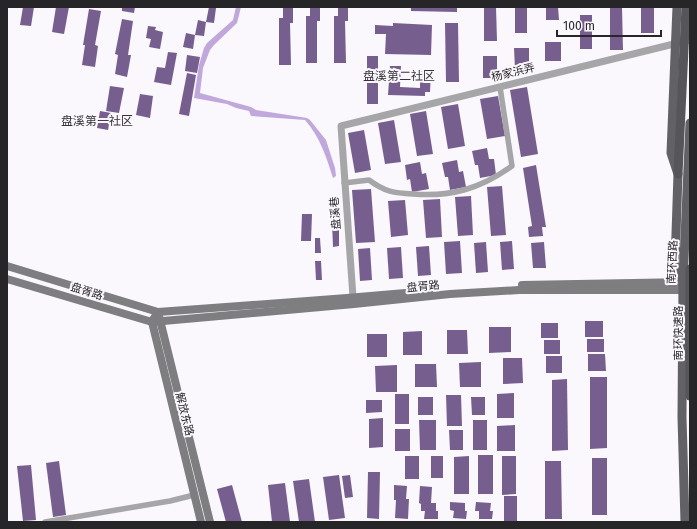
<svg xmlns="http://www.w3.org/2000/svg" width="697" height="529" viewBox="0 0 697 529" font-family="'Fira Sans','Noto Sans SC',sans-serif">
<style>
.water{fill:#c0a7dc}
.building{fill:#765f8f}
.lines{fill:none;stroke-linecap:round;stroke-linejoin:round}
.minor{stroke:#a6a5a7;stroke-width:5.5}
.tertiary{stroke:#a6a5a7;stroke-width:7}
.secondary{stroke:#7e7d80;stroke-width:8}
.primary{stroke:#626165;stroke-width:9}
.trunk{stroke:#565559;stroke-width:9}
.labels{text-anchor:middle;stroke-width:4;stroke-linejoin:round;paint-order:stroke}
.street-label{font-size:11px;fill:#262527;stroke:#faf7fd}
.neighbourhood-label{font-size:12px;fill:#353337;stroke:#faf7fd}
</style>
<rect width="100%" height="100%" fill="#faf7fd"/>
<!-- water -->
<path class="water" d="M 236,7 L 241,7 L 237,23 L 214,45 L 210,50 L 203,68 L 200,93 L 251,107 L 256,110 L 307,118 L 310,120 L 326,140 L 335,168 L 336,176 L 333,178 C 326,156 320,137 305,120 L 251,116 L 249,111 L 236,108 L 227,104 L 194,98 L 199,65 L 204,48 L 207,43 L 233,20 Z"/>
<!-- building -->
<g class="building">
<path d="M 23,7 L 34,7 L 31,26 L 20,25 Z"/>
<path d="M 56,7 L 69,7 L 64,34 L 52,32 Z"/>
<path d="M 122,7 L 135,7 L 134,13 L 122,11 Z"/>
<path d="M 209,7 L 216,8 L 214,23 L 206,22 Z"/>
<path d="M 283,7 L 293,7 L 293,23 L 290,23 L 291,65 L 279,65 L 279,18 L 283,18 Z"/>
<path d="M 310,7 L 320,7 L 320,21 L 317,21 L 317,63 L 306,63 L 306,16 L 310,16 Z"/>
<path d="M 338,7 L 348,7 L 348,21 L 345,21 L 346,63 L 334,63 L 334,16 L 338,16 Z"/>
<path d="M 411,7 L 457,7 L 457,12 L 411,11 Z"/>
<path d="M 484,7 L 496,7 L 497,41 L 484,41 Z"/>
<rect x="515" y="7" width="12" height="26"/>
<path d="M 546,7 L 558,7 L 559,20 L 546,20 Z"/>
<path d="M 610,7 L 622,7 L 623,50 L 610,50 Z"/>
<rect x="641" y="7" width="13" height="26"/>
<path d="M 89,9 L 101,11 L 95,45 L 98,46 L 95,67 L 82,65 L 85,45 L 83,45 Z"/>
<rect x="580" y="15" width="12" height="34"/>
<path d="M 122,19 L 133,21 L 128,55 L 131,55 L 127,77 L 115,74 L 118,55 L 115,54 Z"/>
<path d="M 198,20 L 206,22 L 204,36 L 195,35 Z"/>
<path d="M 393,23 L 432,25 L 431,55 L 385,54 L 386,34 L 375,34 L 375,25 L 393,26 Z"/>
<path d="M 445,23 L 458,23 L 459,82 L 446,82 Z"/>
<path d="M 148,26 L 156,27 L 155,30 L 163,32 L 160,49 L 149,47 L 151,39 L 146,38 Z"/>
<path d="M 186,33 L 195,35 L 193,49 L 183,47 Z"/>
<rect x="545" y="42" width="16" height="19"/>
<path d="M 514,48 L 529,48 L 529,69 L 515,69 Z"/>
<path d="M 168,52 L 177,53 L 171,85 L 154,82 L 157,67 L 165,68 Z"/>
<path d="M 187,55 L 200,57 L 197,73 L 185,71 Z"/>
<rect x="367" y="56" width="11" height="48"/>
<rect x="483" y="56" width="14" height="22"/>
<path d="M 390,66 L 401,66 L 400,87 L 420,88 L 420,71 L 431,71 L 430,92 L 425,92 L 425,96 L 388,95 Z"/>
<path d="M 187,73 L 196,75 L 189,116 L 179,114 Z"/>
<path d="M 110,86 L 124,88 L 119,113 L 106,111 Z"/>
<path d="M 527,87 L 538,154 L 521,157 L 510,90 Z"/>
<path d="M 140,94 L 153,96 L 150,118 L 136,115 Z"/>
<path d="M 498,96 L 505,136 L 487,139 L 480,99 Z"/>
<path d="M 458,104 L 465,146 L 448,149 L 441,107 Z"/>
<path d="M 100,111 L 111,113 L 108,130 L 97,128 Z"/>
<path d="M 426,111 L 433,154 L 417,156 L 410,114 Z"/>
<path d="M 394,120 L 401,162 L 385,164 L 378,123 Z"/>
<path d="M 364,130 L 371,170 L 355,173 L 348,133 Z"/>
<path d="M 487,148 L 489,159 L 494,159 L 496,175 L 480,178 L 478,165 L 475,165 L 472,151 Z"/>
<path d="M 457,160 L 459,172 L 463,171 L 466,187 L 450,190 L 448,177 L 445,177 L 442,163 Z"/>
<path d="M 420,162 L 422,174 L 426,173 L 429,189 L 412,192 L 410,179 L 407,180 L 405,165 Z"/>
<path d="M 536,165 L 546,227 L 542,227 L 543,236 L 529,237 L 528,227 L 532,226 L 523,168 Z"/>
<path d="M 502,186 L 506,235 L 491,236 L 487,187 Z"/>
<path d="M 371,189 L 375,242 L 356,243 L 352,190 Z"/>
<path d="M 471,196 L 473,235 L 458,236 L 455,197 Z"/>
<path d="M 440,199 L 442,237 L 426,238 L 423,200 Z"/>
<path d="M 405,200 L 408,235 L 391,237 L 388,201 Z"/>
<path d="M 302,214 L 312,214 L 311,241 L 301,241 Z"/>
<path d="M 339,221 L 339,246 L 333,247 L 332,222 Z"/>
<path d="M 315,238 L 320,238 L 321,253 L 315,253 Z"/>
<path d="M 460,241 L 462,273 L 446,274 L 444,242 Z"/>
<path d="M 512,241 L 514,269 L 502,270 L 500,242 Z"/>
<path d="M 486,242 L 488,272 L 476,273 L 474,243 Z"/>
<path d="M 544,242 L 546,268 L 533,268 L 531,243 Z"/>
<path d="M 429,246 L 431,275 L 418,276 L 416,247 Z"/>
<path d="M 401,247 L 403,278 L 389,279 L 387,248 Z"/>
<path d="M 370,248 L 372,280 L 360,281 L 358,249 Z"/>
<path d="M 315,261 L 321,261 L 322,280 L 316,280 Z"/>
<rect x="585" y="321" width="18" height="16"/>
<rect x="541" y="323" width="17" height="15"/>
<path d="M 489,327 L 511,327 L 511,352 L 489,353 Z"/>
<path d="M 447,330 L 467,330 L 468,354 L 447,354 Z"/>
<path d="M 422,331 L 422,355 L 403,355 L 403,332 Z"/>
<rect x="367" y="334" width="20" height="23"/>
<rect x="587" y="339" width="17" height="13"/>
<rect x="544" y="340" width="16" height="14"/>
<path d="M 588,354 L 605,354 L 606,371 L 588,371 Z"/>
<rect x="546" y="356" width="16" height="17"/>
<path d="M 503,358 L 522,358 L 523,383 L 503,384 Z"/>
<path d="M 481,362 L 481,387 L 460,387 L 459,363 Z"/>
<path d="M 415,364 L 436,364 L 437,387 L 415,387 Z"/>
<path d="M 397,365 L 397,392 L 376,392 L 375,366 Z"/>
<path d="M 590,377 L 607,377 L 607,448 L 590,449 Z"/>
<path d="M 567,379 L 568,450 L 552,451 L 552,380 Z"/>
<path d="M 514,393 L 514,418 L 497,418 L 497,394 Z"/>
<rect x="395" y="394" width="14" height="30"/>
<path d="M 446,395 L 461,395 L 462,426 L 447,426 Z"/>
<rect x="418" y="397" width="15" height="18"/>
<path d="M 471,397 L 485,397 L 485,415 L 472,415 Z"/>
<path d="M 366,400 L 382,400 L 382,412 L 366,413 Z"/>
<path d="M 383,418 L 383,447 L 369,448 L 369,419 Z"/>
<path d="M 419,420 L 436,420 L 436,450 L 420,450 Z"/>
<rect x="473" y="420" width="14" height="30"/>
<path d="M 515,425 L 515,451 L 497,451 L 497,426 Z"/>
<rect x="395" y="429" width="15" height="22"/>
<path d="M 449,430 L 463,430 L 463,450 L 450,450 Z"/>
<rect x="478" y="455" width="15" height="39"/>
<rect x="405" y="456" width="14" height="23"/>
<rect x="431" y="456" width="12" height="22"/>
<path d="M 469,456 L 469,494 L 454,494 L 454,457 Z"/>
<path d="M 502,456 L 516,456 L 516,494 L 502,495 Z"/>
<rect x="592" y="458" width="15" height="57"/>
<path d="M 59,461 L 66,515 L 53,517 L 46,463 Z"/>
<path d="M 545,461 L 561,461 L 562,519 L 545,519 Z"/>
<path d="M 31,465 L 36,520 L 23,521 L 17,466 Z"/>
<path d="M 368,472 L 380,472 L 379,519 L 367,518 Z"/>
<path d="M 339,475 L 345,518 L 329,520 L 323,477 Z"/>
<path d="M 350,475 L 353,497 L 345,498 L 342,476 Z"/>
<path d="M 309,479 L 315,522 L 299,522 L 293,481 Z"/>
<path d="M 285,483 L 290,522 L 272,522 L 268,485 Z"/>
<path d="M 232,485 L 242,522 L 226,522 L 217,489 Z"/>
<path d="M 394,485 L 407,486 L 406,499 L 409,499 L 408,519 L 395,518 L 396,500 L 394,500 Z"/>
<path d="M 420,486 L 432,487 L 431,503 L 436,503 L 436,511 L 438,511 L 438,519 L 424,519 L 425,511 L 421,511 L 421,504 L 419,503 Z"/>
<rect x="504" y="496" width="13" height="26"/>
<path d="M 450,502 L 465,503 L 465,511 L 467,511 L 466,519 L 453,518 L 454,511 L 450,510 Z"/>
<path d="M 476,502 L 491,503 L 490,511 L 493,511 L 492,519 L 479,519 L 479,511 L 475,511 Z"/>
</g>
<g class="lines">
<!-- minor -->
<g class="minor">
<path d="M 344,183 L 369,180 C 385,192 394,193 413,194 C 451,197 480,189 512,166 L 500,87"/>
<path d="M 45,522 L 170,501 L 194,495"/>
</g>
<!-- tertiary -->
<path class="tertiary" d="M 353,297 L 341,126 L 690,40"/>
<!-- secondary -->
<g class="secondary">
<path d="M 7,266 L 158,312 L 347,298 L 429,291"/>
<path d="M 7,279 L 152,322 L 354,304 L 450,294 L 519,290 L 689,290"/>
<path d="M 522,285 L 688,282"/>
<path d="M 159,316 L 210,522"/>
<path d="M 154,318 L 152,322 L 201,522"/>
</g>
<!-- primary -->
<g class="primary">
<path d="M 677,7 L 671,153 L 678,174 L 675,264 L 682,279"/>
<path d="M 685,522 L 682,417 L 683,283 L 690,123"/>
</g>
<!-- trunk -->
<g class="trunk">
<path d="M 678,174 L 686,7"/>
<path d="M 690,269 L 690,396"/>
</g>
</g>
<g class="labels">
<!-- street labels -->
<g class="street-label">
<text transform="translate(513 72) rotate(-14)" y="4">杨家浜弄</text>
<text transform="translate(335 213) rotate(-94)" y="4">盘溪巷</text>
<text transform="translate(672 262) rotate(-87)" y="4">南环西路</text>
<text transform="translate(423 286) rotate(-6)" y="4">盘胥路</text>
<text transform="translate(87 291) rotate(17)" y="4">盘胥路</text>
<text transform="translate(678 333) rotate(-90)" y="4">南环快速路</text>
<text transform="translate(185 414) rotate(76)" y="4">解放东路</text>
</g>
<!-- neighbourhood labels -->
<g class="neighbourhood-label">
<text x="399" y="80">盘溪第二社区</text>
<text x="97" y="125">盘溪第一社区</text>
</g>
</g>
<!-- border -->
<rect width="697" height="529" fill="none" stroke="#262527" stroke-width="16"/>
<!-- scale -->
<path d="M557 30v6h104v-6" fill="none" stroke="#262527" stroke-width="2"/>
<text x="563" y="30" font-size="12" fill="#262527" stroke="#faf7fd" stroke-width="3" paint-order="stroke">100 m</text>
</svg>
